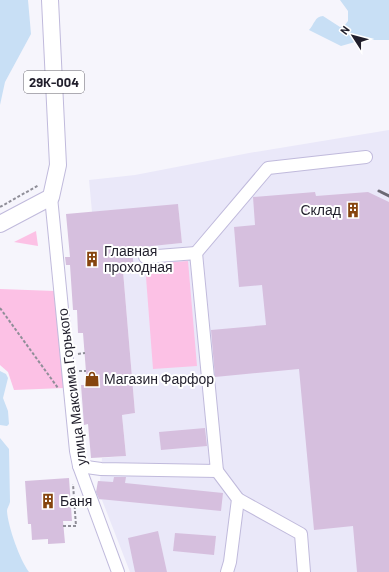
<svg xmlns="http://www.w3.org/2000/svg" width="389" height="572" viewBox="0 0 389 572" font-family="Barlow,sans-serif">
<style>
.built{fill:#eae8f9}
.green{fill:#fcc1e5}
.water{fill:#c8dff5}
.building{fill:#d6bfde}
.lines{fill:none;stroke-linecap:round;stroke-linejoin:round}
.minor-casing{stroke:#c0badc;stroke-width:14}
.major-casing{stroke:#c0badc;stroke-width:18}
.path{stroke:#8f8e98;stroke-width:2;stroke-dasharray:3 2;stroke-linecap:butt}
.minor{stroke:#fff;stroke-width:12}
.major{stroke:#fff;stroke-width:16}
.rail{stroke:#6b6974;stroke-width:3}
.labels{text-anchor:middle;stroke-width:4;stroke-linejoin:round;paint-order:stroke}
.shield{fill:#fff;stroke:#64626b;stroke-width:1}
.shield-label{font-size:13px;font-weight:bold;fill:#211f2c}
.poi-label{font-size:14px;fill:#211f2c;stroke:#fff;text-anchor:start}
.street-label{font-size:14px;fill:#211f2c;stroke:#fff}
</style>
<rect width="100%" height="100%" fill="#f6f5fc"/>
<!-- built -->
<path class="built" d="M 389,130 L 389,572 L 130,572 L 102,500 L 96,499 L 98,481 L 100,481 L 102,458 L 126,456 L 122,415 L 135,413 L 123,271 L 134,270 L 118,249 L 182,243 L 178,205 L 92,212 L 89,180 L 135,175 L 249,153 Z"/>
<!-- green -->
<g class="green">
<path d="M 36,231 L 38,246 L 14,242 Z"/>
<path d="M 188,261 L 197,366 L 153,369 L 145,264 Z"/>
<path d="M 0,289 L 55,291 L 64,388 L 14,390 L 8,372 L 0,365 Z"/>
</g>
<!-- water -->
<g class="water">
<path d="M 0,0 L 28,0 L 31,34 L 5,82 L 0,105 Z"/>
<path d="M 340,0 L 389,0 L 389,40 L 362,40 L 341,46 L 309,30 C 314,25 315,16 323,16 L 340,27 L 344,26 L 348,21 L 348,11 Z"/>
<path d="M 0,371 L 6,374 L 8,378 L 3,398 L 8,411 L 9,424 L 7,426 L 0,425 Z"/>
<path d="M 0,438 L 9,449 L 10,502 C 9,506 7,508 7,511 C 8,527 20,560 29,572 L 0,572 Z"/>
</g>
<!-- building -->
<g class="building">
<path d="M 315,192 L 316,196 L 368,192 L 389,202 L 389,572 L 357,572 L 353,526 L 314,530 L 299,369 L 215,377 L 211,330 L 266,325 L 262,285 L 239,287 L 234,227 L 255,225 L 253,197 Z"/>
<path d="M 178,204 L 182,243 L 132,248 L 134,271 L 123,271 L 135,413 L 122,415 L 126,456 L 91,458 L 88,424 L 84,425 L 81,385 L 87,385 L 83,333 L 78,333 L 77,310 L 73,310 L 70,265 L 66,265 L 65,257 L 70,257 L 66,214 Z"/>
<path d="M 205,428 L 207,446 L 161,450 L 159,432 Z"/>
<path d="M 114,477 L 126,477 L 125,483 L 223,493 L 221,511 L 99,499 L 96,492 L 98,481 L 113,482 Z"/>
<path d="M 69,478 L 72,521 L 63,521 L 65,543 L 48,544 L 48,539 L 32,540 L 31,524 L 28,524 L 25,481 Z"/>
<path d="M 158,531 L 167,572 L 135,572 L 128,538 Z"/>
<path d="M 175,533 L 216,536 L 214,555 L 173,551 Z"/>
</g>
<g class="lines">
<!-- minor casing -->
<g class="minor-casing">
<g id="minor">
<path d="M 51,197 L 76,451 L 79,466 L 118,572"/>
<path d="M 196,253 L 268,168 L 366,157"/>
<path d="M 79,466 L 101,469 L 217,471 L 196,253 L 145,257"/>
<path d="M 217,471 L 238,499 L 230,562 L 227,572"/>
<path d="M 238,499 L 301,534 L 304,572"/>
</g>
</g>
<!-- major casing -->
<g class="major-casing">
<path id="major" d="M 0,224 L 51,197 L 58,165 L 50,0"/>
</g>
<!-- path -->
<g class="path">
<path d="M 0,207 L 39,185"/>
<path d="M 0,308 L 58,388"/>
<path d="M 78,354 L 85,353"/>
<path d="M 79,371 L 86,371"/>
<path d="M 63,526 L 76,526 L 73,484"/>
</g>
<!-- minor -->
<use href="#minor" class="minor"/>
<!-- major -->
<use href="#major" class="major"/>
<!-- rail -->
<path class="rail" d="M 379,191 L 389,196"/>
</g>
<!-- icons -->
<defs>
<g id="building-bare" transform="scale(1.2)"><path d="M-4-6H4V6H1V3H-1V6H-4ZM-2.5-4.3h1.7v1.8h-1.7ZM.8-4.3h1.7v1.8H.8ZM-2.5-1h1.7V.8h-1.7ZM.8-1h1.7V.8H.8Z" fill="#86450e" stroke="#fff" stroke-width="2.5" paint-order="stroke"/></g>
<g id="shop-bare" transform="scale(1.2)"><path d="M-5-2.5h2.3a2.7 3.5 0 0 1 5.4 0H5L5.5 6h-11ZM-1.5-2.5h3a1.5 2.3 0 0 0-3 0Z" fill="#86450e" stroke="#fff" stroke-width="2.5" paint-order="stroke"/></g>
</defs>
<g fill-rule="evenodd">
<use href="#building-bare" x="353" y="210"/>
<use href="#building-bare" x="92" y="259"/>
<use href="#shop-bare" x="92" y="379"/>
<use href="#building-bare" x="48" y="501"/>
</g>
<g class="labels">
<!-- shield labels -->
<rect class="shield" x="24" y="71" width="60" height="22" rx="3"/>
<g class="shield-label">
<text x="54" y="87">29К-004</text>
</g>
<!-- poi labels -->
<g class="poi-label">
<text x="341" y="215" text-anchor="end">Склад</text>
<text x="104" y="256">Главная<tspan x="104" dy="16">проходная</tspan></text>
<text x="104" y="384">Магазин Фарфор</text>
<text x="60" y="506">Баня</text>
</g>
<!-- street labels -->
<g class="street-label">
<text transform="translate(72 387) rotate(-97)" y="5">улица Максима Горького</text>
</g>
</g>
<!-- north arrow -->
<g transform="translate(353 36) rotate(306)" stroke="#ffffff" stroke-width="3" paint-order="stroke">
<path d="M0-3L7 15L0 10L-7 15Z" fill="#211f2c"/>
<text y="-6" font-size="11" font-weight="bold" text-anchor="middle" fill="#211f2c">N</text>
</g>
</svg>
